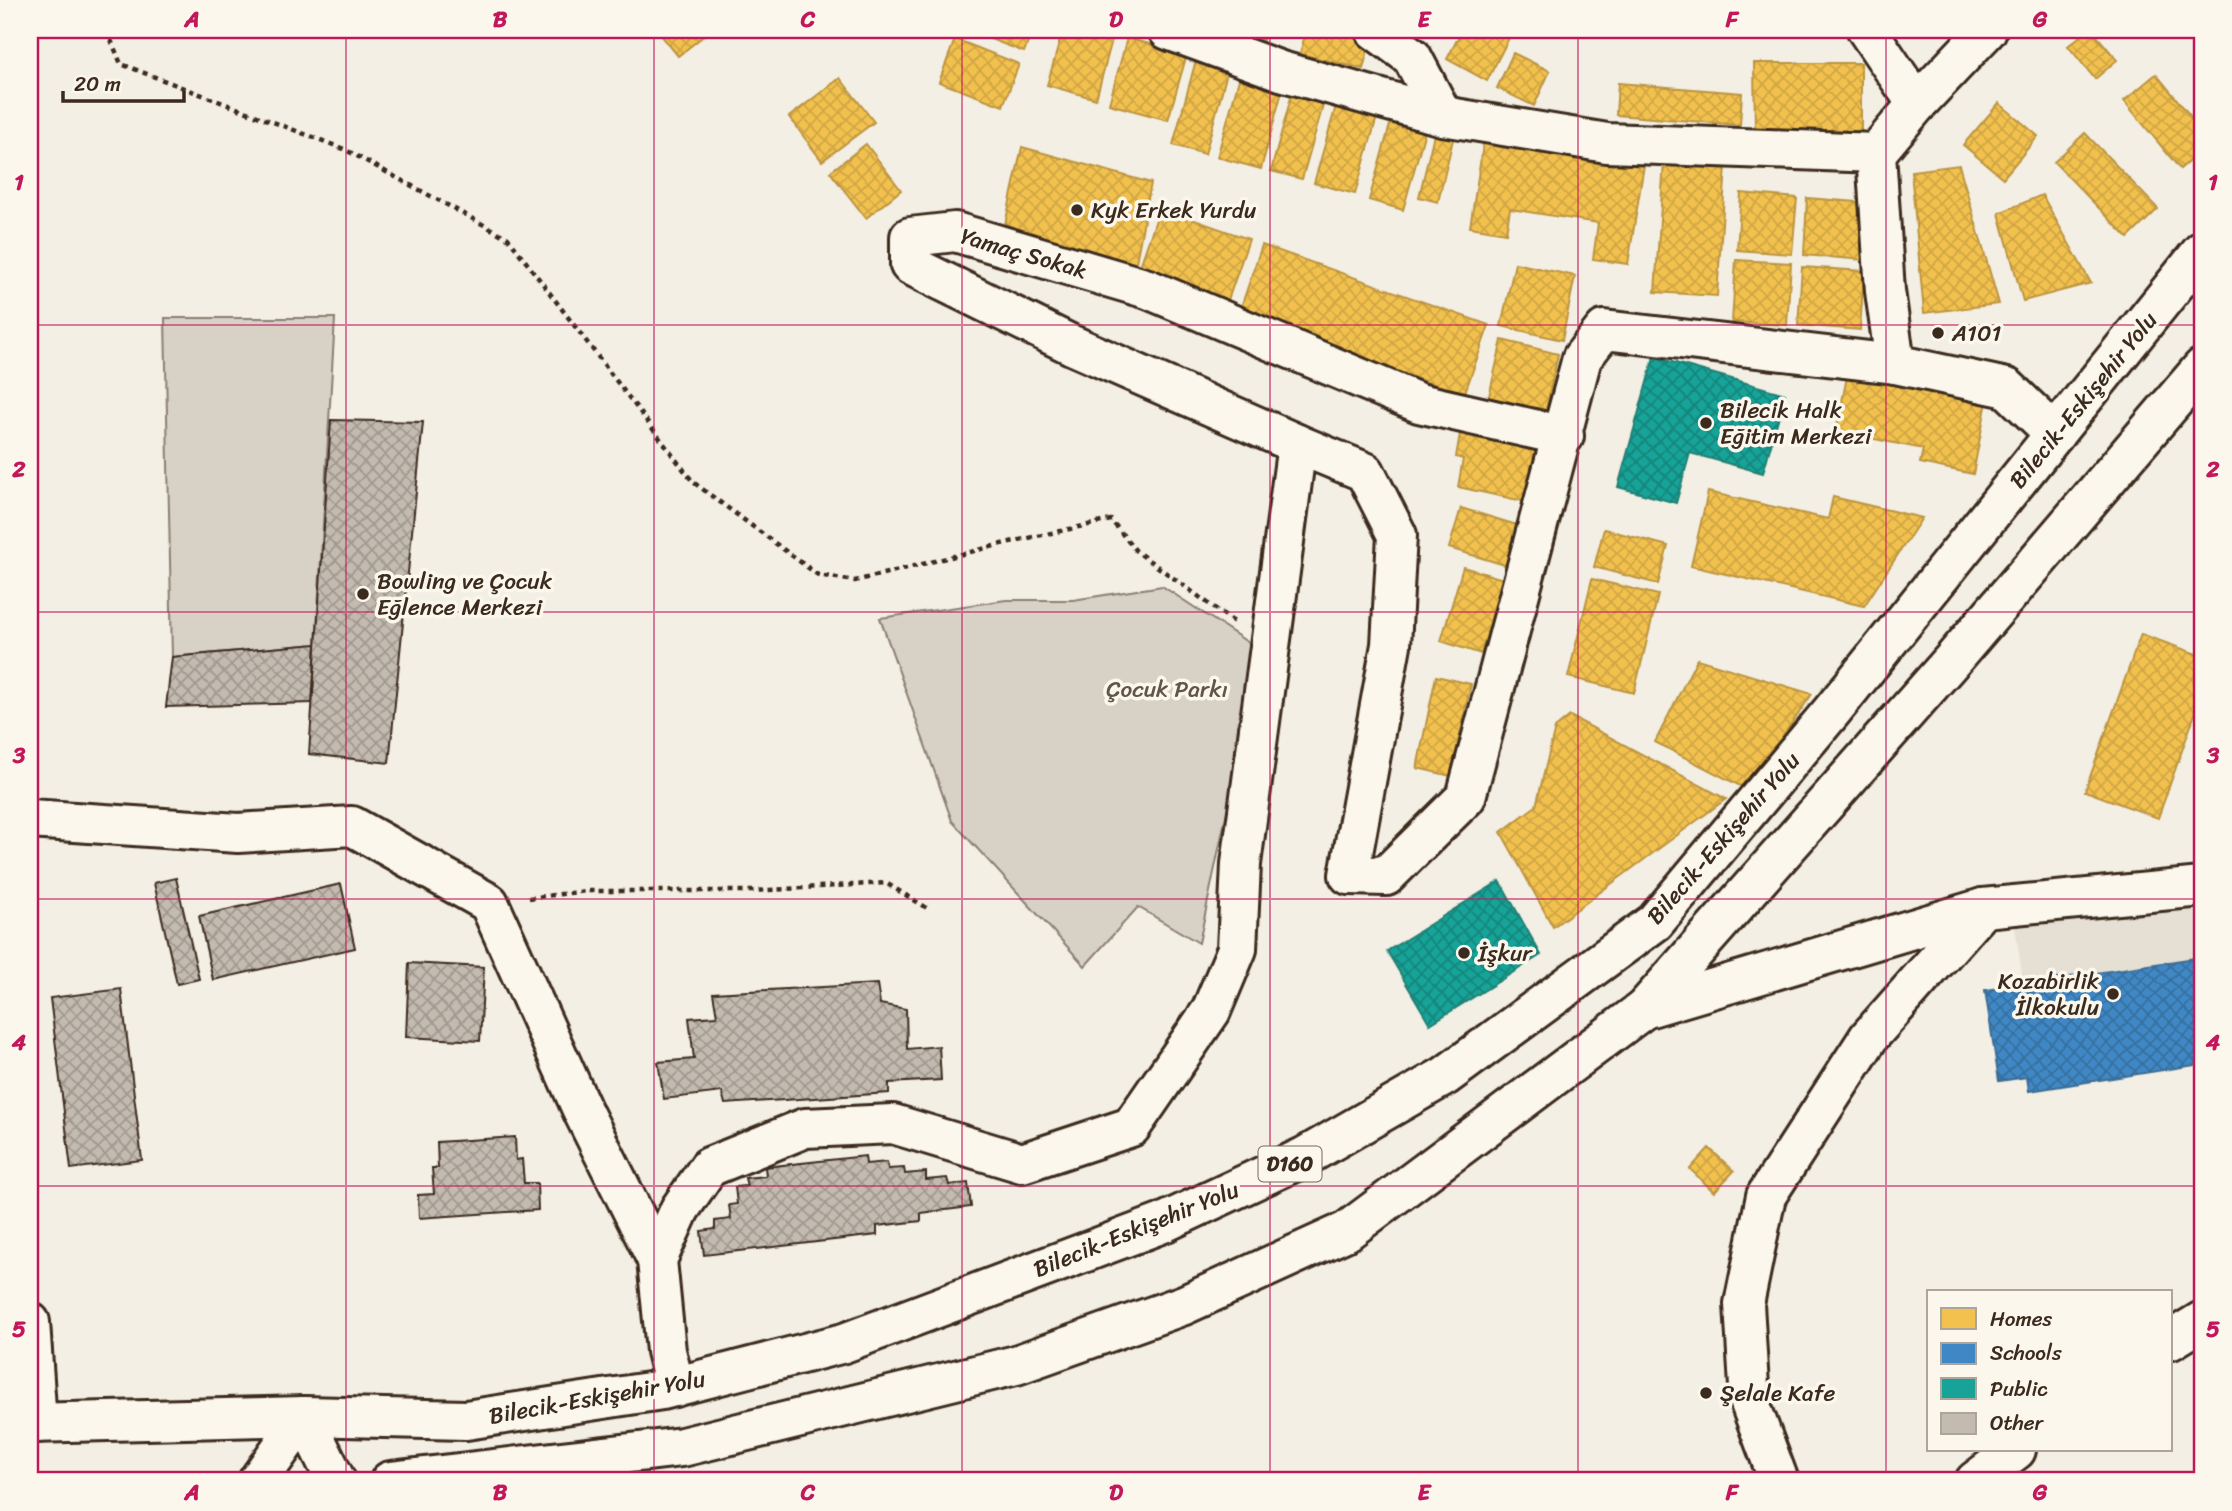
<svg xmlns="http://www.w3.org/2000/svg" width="2232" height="1511" viewBox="0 0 2232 1511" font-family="Sriracha,sans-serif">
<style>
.built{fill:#e5dfd4}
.park{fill:#d8d1c6;stroke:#8a7e72;stroke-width:2}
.homes{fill:url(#homes-cross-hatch);stroke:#bb9440;stroke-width:2}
.schools{fill:url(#schools-cross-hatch);stroke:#3e6c93;stroke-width:2}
.public{fill:url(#public-cross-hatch);stroke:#227f73;stroke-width:2}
.building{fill:url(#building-cross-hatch);stroke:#3b2a1e;stroke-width:2}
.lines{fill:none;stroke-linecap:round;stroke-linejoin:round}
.minor-casing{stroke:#3b2a1e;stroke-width:44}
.major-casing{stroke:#3b2a1e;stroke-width:44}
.path{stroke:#3b2a1e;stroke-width:4.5;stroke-dasharray:5 5;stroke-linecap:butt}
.minor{stroke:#fbf7ec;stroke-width:38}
.major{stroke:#fbf7ec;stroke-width:38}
.grid{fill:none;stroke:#c2185b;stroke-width:2;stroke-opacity:0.55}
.poi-dot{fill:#3b2a1e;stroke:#fbf7ec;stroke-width:2.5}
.labels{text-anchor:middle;stroke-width:7;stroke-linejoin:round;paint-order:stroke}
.shield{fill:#fbf7ec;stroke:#75685c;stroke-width:2}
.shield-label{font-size:21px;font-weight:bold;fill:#3b2a1e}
.poi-label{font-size:23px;fill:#3b2a1e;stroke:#fbf7ec;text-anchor:start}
.street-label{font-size:23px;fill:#3b2a1e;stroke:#fbf7ec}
.park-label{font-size:23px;fill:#625448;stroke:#fbf7ec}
.neatline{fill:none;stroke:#c2185b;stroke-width:2.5}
.grid-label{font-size:23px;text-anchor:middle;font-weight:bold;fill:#c2185b}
</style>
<defs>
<pattern id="homes-cross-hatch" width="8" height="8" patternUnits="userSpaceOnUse" patternTransform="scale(1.75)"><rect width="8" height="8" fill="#f2c14e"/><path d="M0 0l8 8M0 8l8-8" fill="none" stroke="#d0a644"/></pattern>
<pattern id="schools-cross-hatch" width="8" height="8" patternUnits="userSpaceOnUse" patternTransform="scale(1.75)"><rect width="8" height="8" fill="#3f88c5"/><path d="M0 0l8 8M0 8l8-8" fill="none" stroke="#366f9f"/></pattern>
<pattern id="public-cross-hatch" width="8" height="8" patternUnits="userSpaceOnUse" patternTransform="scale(1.75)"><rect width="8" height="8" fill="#17a398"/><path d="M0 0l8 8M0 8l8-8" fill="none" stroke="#16857b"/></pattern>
<pattern id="building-cross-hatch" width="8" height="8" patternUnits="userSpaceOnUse" patternTransform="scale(1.75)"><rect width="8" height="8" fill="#c3bbb0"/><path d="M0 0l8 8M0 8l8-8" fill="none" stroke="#a0988f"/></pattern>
</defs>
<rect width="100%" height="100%" fill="#f3efe4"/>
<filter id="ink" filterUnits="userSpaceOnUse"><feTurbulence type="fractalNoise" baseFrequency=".0143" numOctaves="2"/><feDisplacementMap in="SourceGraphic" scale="14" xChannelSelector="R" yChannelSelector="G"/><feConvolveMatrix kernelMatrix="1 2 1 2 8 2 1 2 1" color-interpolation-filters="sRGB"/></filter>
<g filter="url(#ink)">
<!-- built -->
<path class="built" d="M 2202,899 L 2202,1061 L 2038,1085 L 2015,926 Z"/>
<!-- park -->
<g class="park">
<path d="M 165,318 L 335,318 L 316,644 L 172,657 Z"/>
<path d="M 1162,586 L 1261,651 L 1199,943 L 1138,907 L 1085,966 L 952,821 L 880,618 L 1006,600 L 1073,600 Z"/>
</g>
<!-- homes -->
<g class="homes">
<path d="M 657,30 L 711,30 L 678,56 Z"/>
<path d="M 967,30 L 1033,30 L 1024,52 Z"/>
<path d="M 1063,30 L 1090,30 L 1113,36 L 1096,99 L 1047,85 Z"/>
<path d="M 1232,30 L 1266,30 L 1263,40 Z"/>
<path d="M 1306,30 L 1373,30 L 1363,69 L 1300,54 Z"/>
<path d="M 1462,30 L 1512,32 L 1487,81 L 1447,59 Z"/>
<path d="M 2088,30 L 2092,30 L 2117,60 L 2095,79 L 2068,46 Z"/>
<path d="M 1127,38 L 1187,54 L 1168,120 L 1109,104 Z"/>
<path d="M 955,39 L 1019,64 L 1003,106 L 939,82 Z"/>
<path d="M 1513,53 L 1550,71 L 1534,106 L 1497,88 Z"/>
<path d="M 1196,60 L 1228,69 L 1205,154 L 1173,145 Z"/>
<path d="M 1754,63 L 1861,63 L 1861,131 L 1755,131 Z"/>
<path d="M 1241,72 L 1284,84 L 1261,169 L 1217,157 Z"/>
<path d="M 2156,74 L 2202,130 L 2202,150 L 2180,169 L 2124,101 Z"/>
<path d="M 840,78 L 874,122 L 822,161 L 789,117 Z"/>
<path d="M 1618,83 L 1742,93 L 1740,125 L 1616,115 Z"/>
<path d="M 1294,86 L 1326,95 L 1302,179 L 1271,171 Z"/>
<path d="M 1338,99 L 1379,110 L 1355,194 L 1314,183 Z"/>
<path d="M 1999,103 L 2038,136 L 2003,178 L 1963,145 Z"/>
<path d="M 1393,114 L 1427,124 L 1403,210 L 1369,200 Z"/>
<path d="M 1436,126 L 1455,131 L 1438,202 L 1419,197 Z"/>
<path d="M 2085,133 L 2158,209 L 2128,238 L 2054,162 Z"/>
<path d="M 1484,139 L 1644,165 L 1628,264 L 1593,259 L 1598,223 L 1510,209 L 1506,233 L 1470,227 Z"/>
<path d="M 866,144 L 901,190 L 866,218 L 830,172 Z"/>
<path d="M 1022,147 L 1151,183 L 1133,278 L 1002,238 Z"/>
<path d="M 1664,162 L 1726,166 L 1717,296 L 1655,292 Z"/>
<path d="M 1959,165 L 1999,304 L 1924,313 L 1911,171 Z"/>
<path d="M 1741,193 L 1797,198 L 1792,254 L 1737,250 Z"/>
<path d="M 2042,195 L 2091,283 L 2023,301 L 1999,213 Z"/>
<path d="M 1807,198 L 1869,203 L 1864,260 L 1804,255 Z"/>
<path d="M 1160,208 L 1249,239 L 1227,303 L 1138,272 Z"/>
<path d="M 1262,245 L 1489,325 L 1464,395 L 1238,316 Z"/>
<path d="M 1736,260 L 1791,263 L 1787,325 L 1732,322 Z"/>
<path d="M 1515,263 L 1575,276 L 1562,340 L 1501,326 Z"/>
<path d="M 1802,267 L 1864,271 L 1860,330 L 1798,325 Z"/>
<path d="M 1502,340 L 1558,354 L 1543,423 L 1486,409 Z"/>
<path d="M 1849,367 L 1988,396 L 1973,474 L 1920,463 L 1923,449 L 1836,431 Z"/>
<path d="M 1461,428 L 1539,445 L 1527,502 L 1458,487 L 1463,459 L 1456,457 Z"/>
<path d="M 1708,492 L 1828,519 L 1833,497 L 1922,518 L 1864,606 L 1691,566 Z"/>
<path d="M 1461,508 L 1520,526 L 1508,566 L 1449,548 Z"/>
<path d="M 1604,529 L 1668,546 L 1658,584 L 1594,567 Z"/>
<path d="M 1463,567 L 1503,579 L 1481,654 L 1441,641 Z"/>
<path d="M 1592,579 L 1658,595 L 1634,693 L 1568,677 Z"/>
<path d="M 2141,634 L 2202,656 L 2202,694 L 2158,818 L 2085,791 Z"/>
<path d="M 1697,659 L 1812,694 L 1746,789 L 1655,742 Z"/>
<path d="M 1436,676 L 1471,684 L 1451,776 L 1417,768 Z"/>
<path d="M 1570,716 L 1726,799 L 1553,927 L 1501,832 L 1536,806 L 1555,728 Z"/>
<path d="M 1709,1148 L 1734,1171 L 1714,1192 L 1690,1169 Z"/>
</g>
<!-- schools -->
<path class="schools" d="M 2202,957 L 2202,1064 L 2029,1091 L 2027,1077 L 1999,1081 L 1985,990 Z"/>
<!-- public -->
<g class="public">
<path d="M 1654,357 L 1785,394 L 1763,473 L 1690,453 L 1676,503 L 1618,487 Z"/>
<path d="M 1500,881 L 1541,955 L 1430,1024 L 1387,951 Z"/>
</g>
<!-- building -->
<g class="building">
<path d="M 331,420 L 423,422 L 389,763 L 309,754 Z"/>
<path d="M 316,644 L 312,703 L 166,707 L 172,657 Z"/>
<path d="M 176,878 L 199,979 L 177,984 L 154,883 Z"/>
<path d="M 341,884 L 355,948 L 213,980 L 199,916 Z"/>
<path d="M 409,963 L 484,967 L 480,1041 L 406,1037 Z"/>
<path d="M 877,984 L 880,1004 L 906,1009 L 907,1049 L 939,1046 L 941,1080 L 889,1083 L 889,1093 L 725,1104 L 722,1092 L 664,1099 L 658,1062 L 694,1059 L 689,1018 L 717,1016 L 713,993 Z"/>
<path d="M 121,989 L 142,1160 L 71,1169 L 50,998 Z"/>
<path d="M 515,1137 L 516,1160 L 522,1159 L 524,1183 L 537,1183 L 538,1210 L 419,1218 L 418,1195 L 434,1194 L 432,1168 L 438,1168 L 437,1142 Z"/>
<path d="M 865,1156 L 866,1164 L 887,1162 L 888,1169 L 904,1168 L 905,1174 L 926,1172 L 926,1180 L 947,1178 L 949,1185 L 968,1183 L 971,1207 L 921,1213 L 921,1221 L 877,1226 L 877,1235 L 704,1255 L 701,1231 L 715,1229 L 715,1221 L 731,1219 L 729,1205 L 737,1204 L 735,1187 L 747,1186 L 745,1178 L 766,1176 L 765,1167 Z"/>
</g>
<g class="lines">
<!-- minor casing -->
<g class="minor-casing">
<g id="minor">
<path d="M 1168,30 L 1281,71 L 1443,116 L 1607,143 L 1876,153"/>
<path d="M 1375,30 L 1412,57 L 1443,116"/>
<path d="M 1867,30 L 1917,104"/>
<path d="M 1987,30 L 1917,104 L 1876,153 L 1885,291 L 1895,364 L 2007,388 L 2055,434"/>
<path d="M 1297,444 L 1072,345 L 910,265 L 910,237 L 955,232 L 1148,289 L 1419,403 L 1564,436"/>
<path d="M 30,819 L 238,833 L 352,826 L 489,903 L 584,1114 L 657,1260"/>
<path d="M 1644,1009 L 1983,908 L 2202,887"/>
<path d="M 30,1322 L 37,1423"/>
<path d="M 2171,1340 L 2202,1321"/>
<path d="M 675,1387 L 666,1351 L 657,1260 L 680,1209 L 709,1167 L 805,1128 L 893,1124 L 1022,1163 L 1131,1127 L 1211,1011 L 1237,949 L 1241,864 L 1297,444 L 1365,472 L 1397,535 L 1391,645 L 1349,875 L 1386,876 L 1466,797 L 1582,358 L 1604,330 L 1895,364"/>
<path d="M 258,1481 L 304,1416 L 336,1481"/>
<path d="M 1779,1481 L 1750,1403 L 1744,1304 L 1766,1196 L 1869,1037 L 1983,908"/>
<path d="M 1975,1481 L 2016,1450"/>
</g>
</g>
<!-- major casing -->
<g class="major-casing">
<g id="major">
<path d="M 30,1423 L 304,1416 L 466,1420 L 662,1390 L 844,1343 L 1163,1223 L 1304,1157 L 1445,1076 L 1655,922 L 1832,711 L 2202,251"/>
<path d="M 390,1481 L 682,1447 L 1016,1365 L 1184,1305 L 1347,1231 L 1644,1009 L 1955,657 L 2202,368"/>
</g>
</g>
<!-- path -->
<g class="path">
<path d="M 107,30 L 121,64 L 344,149 L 508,238 L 693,482 L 818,575 L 855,581 L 1010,542 L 1111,520 L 1136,551 L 1234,622"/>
<path d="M 529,898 L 586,891 L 753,891 L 886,883 L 927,908"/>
</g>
<!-- minor -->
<use href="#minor" class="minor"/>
<!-- major -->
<use href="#major" class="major"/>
</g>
</g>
<!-- grid -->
<path class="grid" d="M 346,30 L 346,1481M 654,30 L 654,1481M 962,30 L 962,1481M 1270,30 L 1270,1481M 1578,30 L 1578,1481M 1886,30 L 1886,1481M 30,325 L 2202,325M 30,612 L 2202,612M 30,899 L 2202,899M 30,1186 L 2202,1186"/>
<!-- markers -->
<g class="poi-dot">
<circle cx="1077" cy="210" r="7"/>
<circle cx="1938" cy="333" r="7"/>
<circle cx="1706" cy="423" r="7"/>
<circle cx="363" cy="594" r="7"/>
<circle cx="1464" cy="953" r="7"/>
<circle cx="2113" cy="994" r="7"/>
<circle cx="1706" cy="1393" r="7"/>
</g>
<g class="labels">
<!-- shield labels -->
<rect class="shield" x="1258.5" y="1146.5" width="63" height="35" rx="5"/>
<g class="shield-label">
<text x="1290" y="1171">D160</text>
</g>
<!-- poi labels -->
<g class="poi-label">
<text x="1091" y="218">Kyk Erkek Yurdu</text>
<text x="1952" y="341">A101</text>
<text x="1720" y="418">Bilecik Halk<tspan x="1720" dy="26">Eğitim Merkezi</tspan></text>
<text x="377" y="589">Bowling ve Çocuk<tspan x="377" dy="26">Eğlence Merkezi</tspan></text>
<text x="1478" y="961">İşkur</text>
<text x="2099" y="989" text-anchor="end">Kozabirlik<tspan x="2099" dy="26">İlkokulu</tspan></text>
<text x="1720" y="1401">Şelale Kafe</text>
</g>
<!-- street labels -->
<g class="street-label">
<text transform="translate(1024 253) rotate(16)" y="8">Yamaç Sokak</text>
<text transform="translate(2083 400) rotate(-51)" y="8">Bilecik-Eskişehir Yolu</text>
<text transform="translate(1723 838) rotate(-49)" y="8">Bilecik-Eskişehir Yolu</text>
<text transform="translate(1136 1229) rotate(-22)" y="8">Bilecik-Eskişehir Yolu</text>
<text transform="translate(597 1397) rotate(-10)" y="8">Bilecik-Eskişehir Yolu</text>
</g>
<!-- park labels -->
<g class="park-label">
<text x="1167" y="697">Çocuk Parkı</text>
</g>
</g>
<!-- margin -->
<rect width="2232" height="1511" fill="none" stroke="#fbf7ec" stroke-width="77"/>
<!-- legend -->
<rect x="1927" y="1290" width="245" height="161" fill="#fbf7ec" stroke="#aea59a" stroke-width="2"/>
<rect x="1941" y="1308" width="35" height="21" fill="#f2c14e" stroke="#aea59a" stroke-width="2"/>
<text x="1990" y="1326" font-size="21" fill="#3b2a1e">Homes</text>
<rect x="1941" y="1343" width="35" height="21" fill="#3f88c5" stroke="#aea59a" stroke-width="2"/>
<text x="1990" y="1360" font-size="21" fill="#3b2a1e">Schools</text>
<rect x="1941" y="1378" width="35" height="21" fill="#17a398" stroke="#aea59a" stroke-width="2"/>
<text x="1990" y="1396" font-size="21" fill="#3b2a1e">Public</text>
<rect x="1941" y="1413" width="35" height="21" fill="#c3bbb0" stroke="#aea59a" stroke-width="2"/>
<text x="1990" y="1430" font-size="21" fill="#3b2a1e">Other</text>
<!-- scale -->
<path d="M63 91v10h121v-10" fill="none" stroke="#3b2a1e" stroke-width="3.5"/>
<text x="74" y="91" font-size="21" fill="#3b2a1e" stroke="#fbf7ec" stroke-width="5" paint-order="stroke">20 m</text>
<rect x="38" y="38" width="2156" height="1434" class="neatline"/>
<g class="grid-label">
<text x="192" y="27">A</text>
<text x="500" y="27">B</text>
<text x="808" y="27">C</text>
<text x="1116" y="27">D</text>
<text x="1424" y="27">E</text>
<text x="1732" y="27">F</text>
<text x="2040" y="27">G</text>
<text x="19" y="190">1</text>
<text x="2213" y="190">1</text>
<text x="19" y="477">2</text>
<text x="2213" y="477">2</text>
<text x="19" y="763">3</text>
<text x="2213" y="763">3</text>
<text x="19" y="1050">4</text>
<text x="2213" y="1050">4</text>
<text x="19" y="1337">5</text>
<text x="2213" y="1337">5</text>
<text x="192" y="1500">A</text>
<text x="500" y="1500">B</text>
<text x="808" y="1500">C</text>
<text x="1116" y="1500">D</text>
<text x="1424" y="1500">E</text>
<text x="1732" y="1500">F</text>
<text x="2040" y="1500">G</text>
</g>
</svg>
